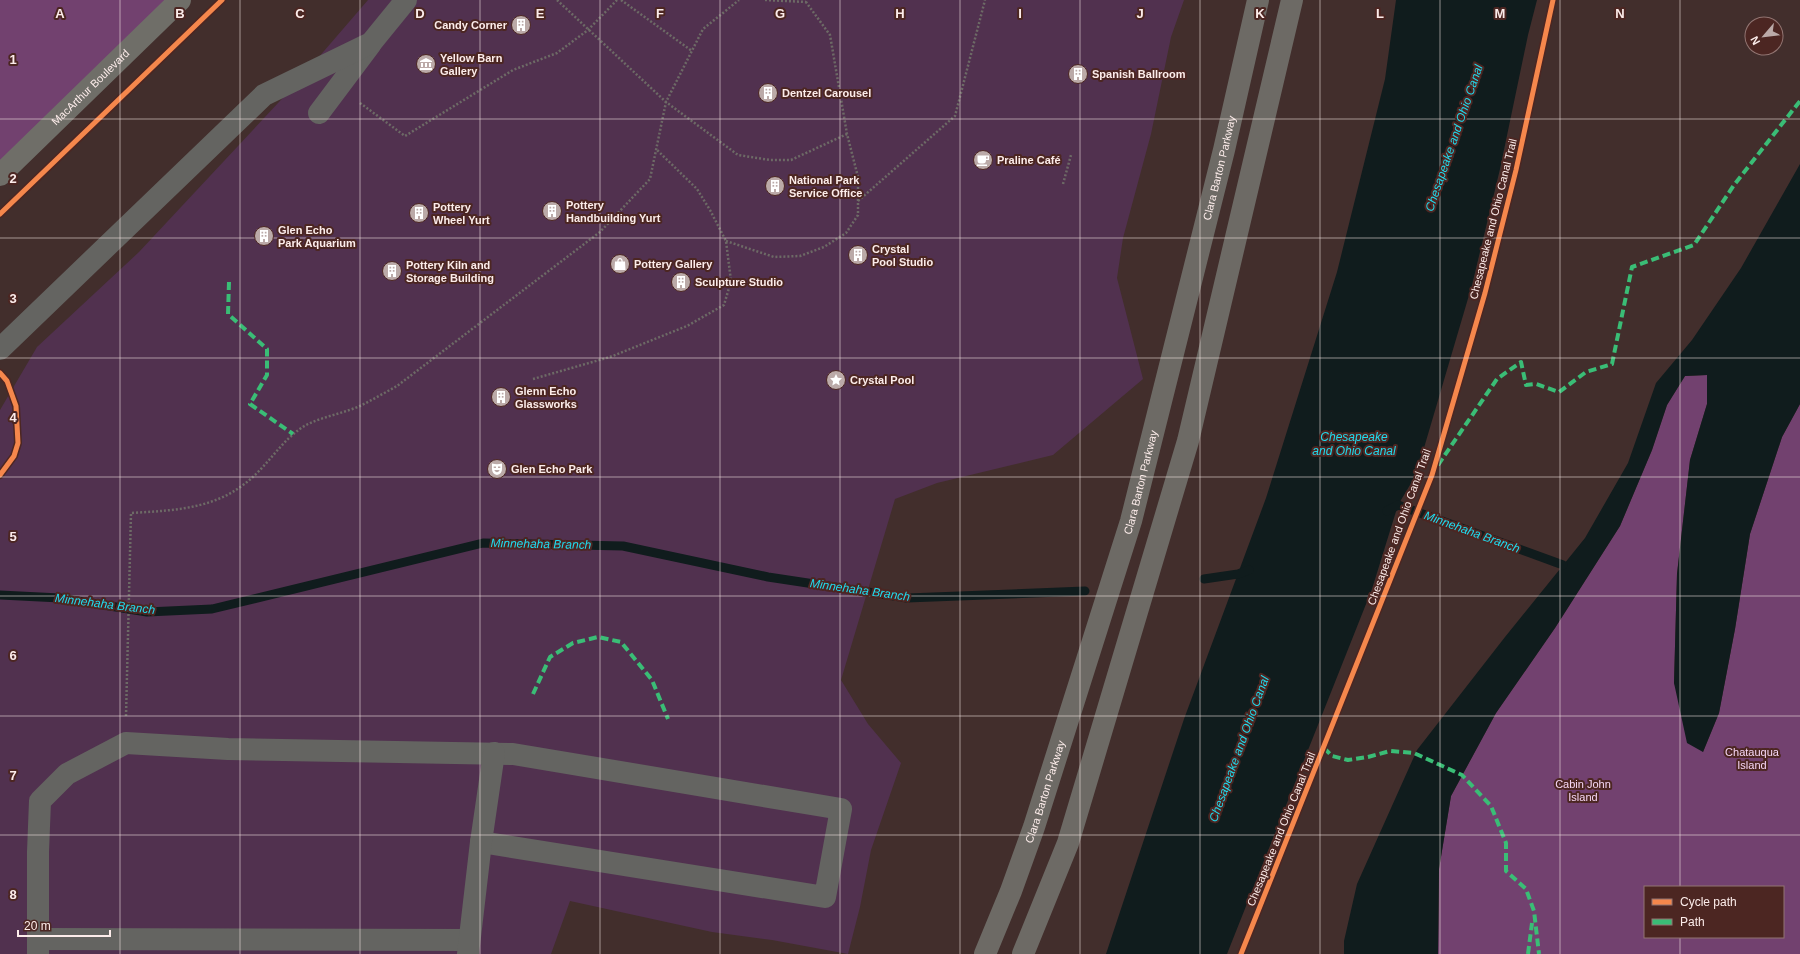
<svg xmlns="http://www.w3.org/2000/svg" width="1800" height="954" viewBox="0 0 1800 954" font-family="Arial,sans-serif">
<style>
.green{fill:#51314f}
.forest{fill:#72416f;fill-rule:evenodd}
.water{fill:#101c1d}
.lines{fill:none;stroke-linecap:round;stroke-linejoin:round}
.stream{stroke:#101c1d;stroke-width:9}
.path{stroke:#6d6a66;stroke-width:2.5;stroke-dasharray:2 2;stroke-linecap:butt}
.minor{stroke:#646461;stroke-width:22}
.major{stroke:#6f6e68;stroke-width:22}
.highway{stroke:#6d6a65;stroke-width:22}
.quiet{stroke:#3abd76;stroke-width:4;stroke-dasharray:8 4;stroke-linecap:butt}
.cycleway-casing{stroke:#4c2622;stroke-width:8}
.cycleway{stroke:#f5874c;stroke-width:5}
.grid{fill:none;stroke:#fcecea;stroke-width:1;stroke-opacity:0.55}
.labels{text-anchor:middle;stroke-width:4;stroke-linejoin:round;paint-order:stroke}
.poi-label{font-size:11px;font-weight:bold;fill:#fcecea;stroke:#4c2622;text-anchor:start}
.street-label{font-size:11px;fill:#fcecea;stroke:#4c2622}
.park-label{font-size:11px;fill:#f7d7f6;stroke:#4c2622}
.water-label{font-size:12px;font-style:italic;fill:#20dbee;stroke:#4c2622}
.grid-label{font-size:13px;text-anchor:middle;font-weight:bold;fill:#fcecea;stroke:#4c2622;stroke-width:4;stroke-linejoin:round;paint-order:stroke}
</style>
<rect width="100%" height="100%" fill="#422e2c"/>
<!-- green -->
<path class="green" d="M 368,0 L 1184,0 L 1171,37 L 1151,134 L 1123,238 L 1117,278 L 1143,379 L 1053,455 L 937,483 L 895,499 L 841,680 L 868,724 L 901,763 L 871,850 L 860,907 L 848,954 L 772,940 L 712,932 L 570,901 L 551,954 L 0,954 L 0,410 L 37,347 L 139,252 L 293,87 Z"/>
<!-- forest -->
<g class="forest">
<path d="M 0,0 L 180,0 L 0,175 Z"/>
<path d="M 1707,375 L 1707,404 L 1690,460 L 1677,574 L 1674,683 L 1703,752 L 1719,713 L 1735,629 L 1750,534 L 1782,437 L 1800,404 L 1800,954 L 1438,954 L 1439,869 L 1451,796 L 1496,713 L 1555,628 L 1620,526 L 1652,450 L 1667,405 L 1685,376 ZM 1645,887 L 1783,887 L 1783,937 L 1645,937 Z"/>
</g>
<!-- water -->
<g class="water">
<path d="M 1396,0 L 1537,0 L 1528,35 L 1500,169 L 1472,285 L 1416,475 L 1398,505 L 1372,589 L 1227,954 L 1106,954 L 1184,719 L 1266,498 L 1337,272 L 1385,79 Z"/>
<path d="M 1800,164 L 1800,404 L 1782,437 L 1750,534 L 1735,629 L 1719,713 L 1703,752 L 1687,743 L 1674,683 L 1677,574 L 1690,460 L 1707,404 L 1707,375 L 1685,376 L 1667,405 L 1652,450 L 1620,526 L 1555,628 L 1496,713 L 1451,796 L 1439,869 L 1438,954 L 1344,954 L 1344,941 L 1357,884 L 1417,750 L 1505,637 L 1585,538 L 1628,463 L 1656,383 L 1692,340 L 1741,268 Z"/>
</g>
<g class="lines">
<!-- stream -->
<g class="stream">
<path d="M 1387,511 L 1398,505 L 1563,565"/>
<path d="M 1204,579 L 1238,574 L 1249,570"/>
<path d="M 0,595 L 60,598 L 147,612 L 212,609 L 483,543 L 623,546 L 768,577 L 907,598 L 1085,591"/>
</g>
<!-- path -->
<g class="path">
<path d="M 557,0 L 666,102 L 738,155 L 770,160 L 791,160 L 847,134"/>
<path d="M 621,0 L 692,51"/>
<path d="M 765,0 L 806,2 L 808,0"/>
<path d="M 360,103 L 405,136 L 513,70 L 557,53 L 588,30 L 617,0"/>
<path d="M 1063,184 L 1071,155"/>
<path d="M 858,201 L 955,116 L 985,0"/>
<path d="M 726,241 L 774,257 L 800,256 L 824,247 L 846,233 L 858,215 L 858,177 L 847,134 L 830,35 L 806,2"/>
<path d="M 533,379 L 610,357 L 687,326 L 724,305 L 731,281 L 726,241 L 710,210 L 697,189 L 656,149"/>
<path d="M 126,716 L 131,513 C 179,510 222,509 258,472 C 274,456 287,435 308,424 C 325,416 345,413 362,405 C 374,399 386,392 397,386 L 600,232 L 650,179 L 666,102 L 703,29 L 739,0"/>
</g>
<!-- minor -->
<g class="minor">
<path d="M 319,113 L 370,45"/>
<path d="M 0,349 L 264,95 L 371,43 L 406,0"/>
<path d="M 38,939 L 469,940"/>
<path d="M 38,954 L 38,852 L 40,801 L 67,774 L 126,743 L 228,749 L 513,754 L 841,809 L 825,897 L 481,842"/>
<path d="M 468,954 L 481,842 L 494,753"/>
</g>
<!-- major -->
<path class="major" id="s1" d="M 0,175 L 180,0"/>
<!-- highway -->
<g class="highway">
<path id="s2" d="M 985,954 L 1011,891 L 1034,827 L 1131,521 L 1224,150 L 1258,0"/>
<path d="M 1023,954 L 1068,843 L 1188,441 L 1292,0"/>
</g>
<!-- quiet -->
<g class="quiet">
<path d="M 229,282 L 228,314 L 267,349 L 267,375 L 250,404 L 293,434"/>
<path d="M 1438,465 L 1497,379 L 1521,362 L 1526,385 L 1536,384 L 1559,392 L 1586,372 L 1612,364 L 1632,267 L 1694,245 L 1734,185 L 1800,101"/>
<path d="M 533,694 L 550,657 L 573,643 L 598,637 L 621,642 L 652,680 L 668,719"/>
<path d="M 1324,748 L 1332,756 L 1348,760 L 1368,757 L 1390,751 L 1414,753 L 1462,775 L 1491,806 L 1506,843 L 1506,871 L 1526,889 L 1534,911 L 1539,954"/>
<path d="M 1528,954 L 1532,923"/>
</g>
<!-- cycleway casing -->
<g class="cycleway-casing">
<g id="cycleway">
<path d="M 0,214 L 222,0"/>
<path d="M 0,373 L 7,381 L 16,406 L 18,443 L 14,456 L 0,475"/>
<path d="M 1241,954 L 1432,475 L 1485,293 L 1516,170 L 1553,0"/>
</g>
</g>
<!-- cycleway -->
<use href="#cycleway" class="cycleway"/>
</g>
<!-- grid -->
<path class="grid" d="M 120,0 L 120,954M 240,0 L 240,954M 360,0 L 360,954M 480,0 L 480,954M 600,0 L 600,954M 720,0 L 720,954M 840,0 L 840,954M 960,0 L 960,954M 1080,0 L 1080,954M 1200,0 L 1200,954M 1320,0 L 1320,954M 1440,0 L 1440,954M 1560,0 L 1560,954M 1680,0 L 1680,887M 0,119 L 1800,119M 0,238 L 1800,238M 0,358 L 1800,358M 0,477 L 1800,477M 0,596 L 1800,596M 0,716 L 1800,716M 0,835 L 1800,835M 1680,937 L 1680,954"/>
<!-- icons -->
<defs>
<g id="building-disc" transform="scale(1)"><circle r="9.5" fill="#bbaaa8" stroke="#4c2622"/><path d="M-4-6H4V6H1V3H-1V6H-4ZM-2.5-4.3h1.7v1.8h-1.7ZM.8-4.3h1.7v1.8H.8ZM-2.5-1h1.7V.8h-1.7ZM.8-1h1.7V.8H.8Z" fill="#fff"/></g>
<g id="museum-disc" transform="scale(1)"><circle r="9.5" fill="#bbaaa8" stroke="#4c2622"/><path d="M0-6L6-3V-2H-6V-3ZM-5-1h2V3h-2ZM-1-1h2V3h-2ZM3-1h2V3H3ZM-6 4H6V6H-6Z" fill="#fff"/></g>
<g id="cafe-disc" transform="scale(1)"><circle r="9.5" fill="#bbaaa8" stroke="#4c2622"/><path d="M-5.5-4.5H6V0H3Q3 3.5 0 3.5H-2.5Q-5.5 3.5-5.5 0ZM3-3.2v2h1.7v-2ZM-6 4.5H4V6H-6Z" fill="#fff"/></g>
<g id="shop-disc" transform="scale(1)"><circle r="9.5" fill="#bbaaa8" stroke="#4c2622"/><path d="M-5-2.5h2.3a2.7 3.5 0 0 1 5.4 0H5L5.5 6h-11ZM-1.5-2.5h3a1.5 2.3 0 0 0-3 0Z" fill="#fff"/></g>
<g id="sight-disc" transform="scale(1)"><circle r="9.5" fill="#bbaaa8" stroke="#4c2622"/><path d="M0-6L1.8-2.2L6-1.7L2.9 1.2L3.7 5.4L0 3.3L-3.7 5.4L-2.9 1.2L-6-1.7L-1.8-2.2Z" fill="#fff"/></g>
<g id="theatre-disc" transform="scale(1)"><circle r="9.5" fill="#bbaaa8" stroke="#4c2622"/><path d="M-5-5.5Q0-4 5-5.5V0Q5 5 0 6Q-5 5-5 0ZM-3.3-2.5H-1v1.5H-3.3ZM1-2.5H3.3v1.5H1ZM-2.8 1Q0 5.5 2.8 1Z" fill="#fff"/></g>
</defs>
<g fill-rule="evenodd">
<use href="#building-disc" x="521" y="25"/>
<use href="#museum-disc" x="426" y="64"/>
<use href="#building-disc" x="1078" y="74"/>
<use href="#building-disc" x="768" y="93"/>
<use href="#cafe-disc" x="983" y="160"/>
<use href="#building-disc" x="775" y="186"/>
<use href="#building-disc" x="552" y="211"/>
<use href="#building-disc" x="419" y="213"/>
<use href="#building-disc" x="264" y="236"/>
<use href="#building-disc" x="858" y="255"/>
<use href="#shop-disc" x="620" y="264"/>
<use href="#building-disc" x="392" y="271"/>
<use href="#building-disc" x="681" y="282"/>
<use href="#sight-disc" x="836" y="380"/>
<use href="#building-disc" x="501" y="397"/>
<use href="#theatre-disc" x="497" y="469"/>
</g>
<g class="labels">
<!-- poi labels -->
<g class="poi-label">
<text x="507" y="29" text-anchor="end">Candy Corner</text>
<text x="440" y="62">Yellow Barn<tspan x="440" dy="13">Gallery</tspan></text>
<text x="1092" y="78">Spanish Ballroom</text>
<text x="782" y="97">Dentzel Carousel</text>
<text x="997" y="164">Praline Café</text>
<text x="789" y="184">National Park<tspan x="789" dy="13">Service Office</tspan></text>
<text x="566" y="209">Pottery<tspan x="566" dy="13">Handbuilding Yurt</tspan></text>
<text x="433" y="211">Pottery<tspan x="433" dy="13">Wheel Yurt</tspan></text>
<text x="278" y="234">Glen Echo<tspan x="278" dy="13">Park Aquarium</tspan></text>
<text x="872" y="253">Crystal<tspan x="872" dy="13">Pool Studio</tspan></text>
<text x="634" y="268">Pottery Gallery</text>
<text x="406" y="269">Pottery Kiln and<tspan x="406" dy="13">Storage Building</tspan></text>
<text x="695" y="286">Sculpture Studio</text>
<text x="850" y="384">Crystal Pool</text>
<text x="515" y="395">Glenn Echo<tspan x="515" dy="13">Glassworks</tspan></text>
<text x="511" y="473">Glen Echo Park</text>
</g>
<!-- street labels -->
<g class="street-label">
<text dy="4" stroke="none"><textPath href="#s1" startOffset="126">MacArthur Boulevard</textPath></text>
<text dy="4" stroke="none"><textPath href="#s2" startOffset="821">Clara Barton Parkway</textPath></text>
<text transform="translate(1493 219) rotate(-76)" y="4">Chesapeake and Ohio Canal Trail</text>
<text dy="4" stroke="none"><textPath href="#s2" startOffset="497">Clara Barton Parkway</textPath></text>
<text transform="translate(1399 527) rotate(-70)" y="4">Chesapeake and Ohio Canal Trail</text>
<text dy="4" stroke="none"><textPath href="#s2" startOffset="173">Clara Barton Parkway</textPath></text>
<text transform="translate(1281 829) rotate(-68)" y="4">Chesapeake and Ohio Canal Trail</text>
</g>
<!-- park labels -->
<g class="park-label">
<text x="1752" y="756">Chatauqua<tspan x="1752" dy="13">Island</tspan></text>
<text x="1583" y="788">Cabin John<tspan x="1583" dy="13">Island</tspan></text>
</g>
<!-- water labels -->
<g class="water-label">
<text transform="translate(1454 138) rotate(-71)" y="4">Chesapeake and Ohio Canal</text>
<text x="1354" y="441">Chesapeake<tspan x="1354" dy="14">and Ohio Canal</tspan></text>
<text transform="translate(1472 532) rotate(20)" y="4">Minnehaha Branch</text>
<text transform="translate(541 544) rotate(1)" y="4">Minnehaha Branch</text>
<text transform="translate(860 590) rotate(8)" y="4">Minnehaha Branch</text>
<text transform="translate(105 604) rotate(7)" y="4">Minnehaha Branch</text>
<text transform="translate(1239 749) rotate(-70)" y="4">Chesapeake and Ohio Canal</text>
</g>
</g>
<g class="grid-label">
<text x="60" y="18">A</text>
<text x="180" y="18">B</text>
<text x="300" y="18">C</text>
<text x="420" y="18">D</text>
<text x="540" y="18">E</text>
<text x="660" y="18">F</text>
<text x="780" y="18">G</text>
<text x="900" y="18">H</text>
<text x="1020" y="18">I</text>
<text x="1140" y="18">J</text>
<text x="1260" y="18">K</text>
<text x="1380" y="18">L</text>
<text x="1500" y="18">M</text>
<text x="1620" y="18">N</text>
<text x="13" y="64">1</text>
<text x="13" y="183">2</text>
<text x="13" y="303">3</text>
<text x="13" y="422">4</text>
<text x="13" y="541">5</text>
<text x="13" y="660">6</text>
<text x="13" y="780">7</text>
<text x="13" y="899">8</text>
</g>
<!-- legend -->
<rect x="1644" y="886" width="140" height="52" fill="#4c2622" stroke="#927572"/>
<rect x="1652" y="899" width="20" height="6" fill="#f5874c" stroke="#927572"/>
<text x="1680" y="906" font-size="12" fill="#fcecea">Cycle path</text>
<rect x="1652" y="919" width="20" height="6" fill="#3abd76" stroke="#927572"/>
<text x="1680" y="926" font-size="12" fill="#fcecea">Path</text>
<!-- north arrow -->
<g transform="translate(1764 36) rotate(242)"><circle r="19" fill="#4c2622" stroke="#927572"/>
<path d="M0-3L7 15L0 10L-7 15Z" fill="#bbaaa8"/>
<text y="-6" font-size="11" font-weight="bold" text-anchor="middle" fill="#fcecea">N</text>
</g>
<!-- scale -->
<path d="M18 930v6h92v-6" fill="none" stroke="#fcecea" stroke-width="2"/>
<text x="24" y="930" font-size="12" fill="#fcecea" stroke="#4c2622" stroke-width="3" paint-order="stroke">20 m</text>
</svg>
